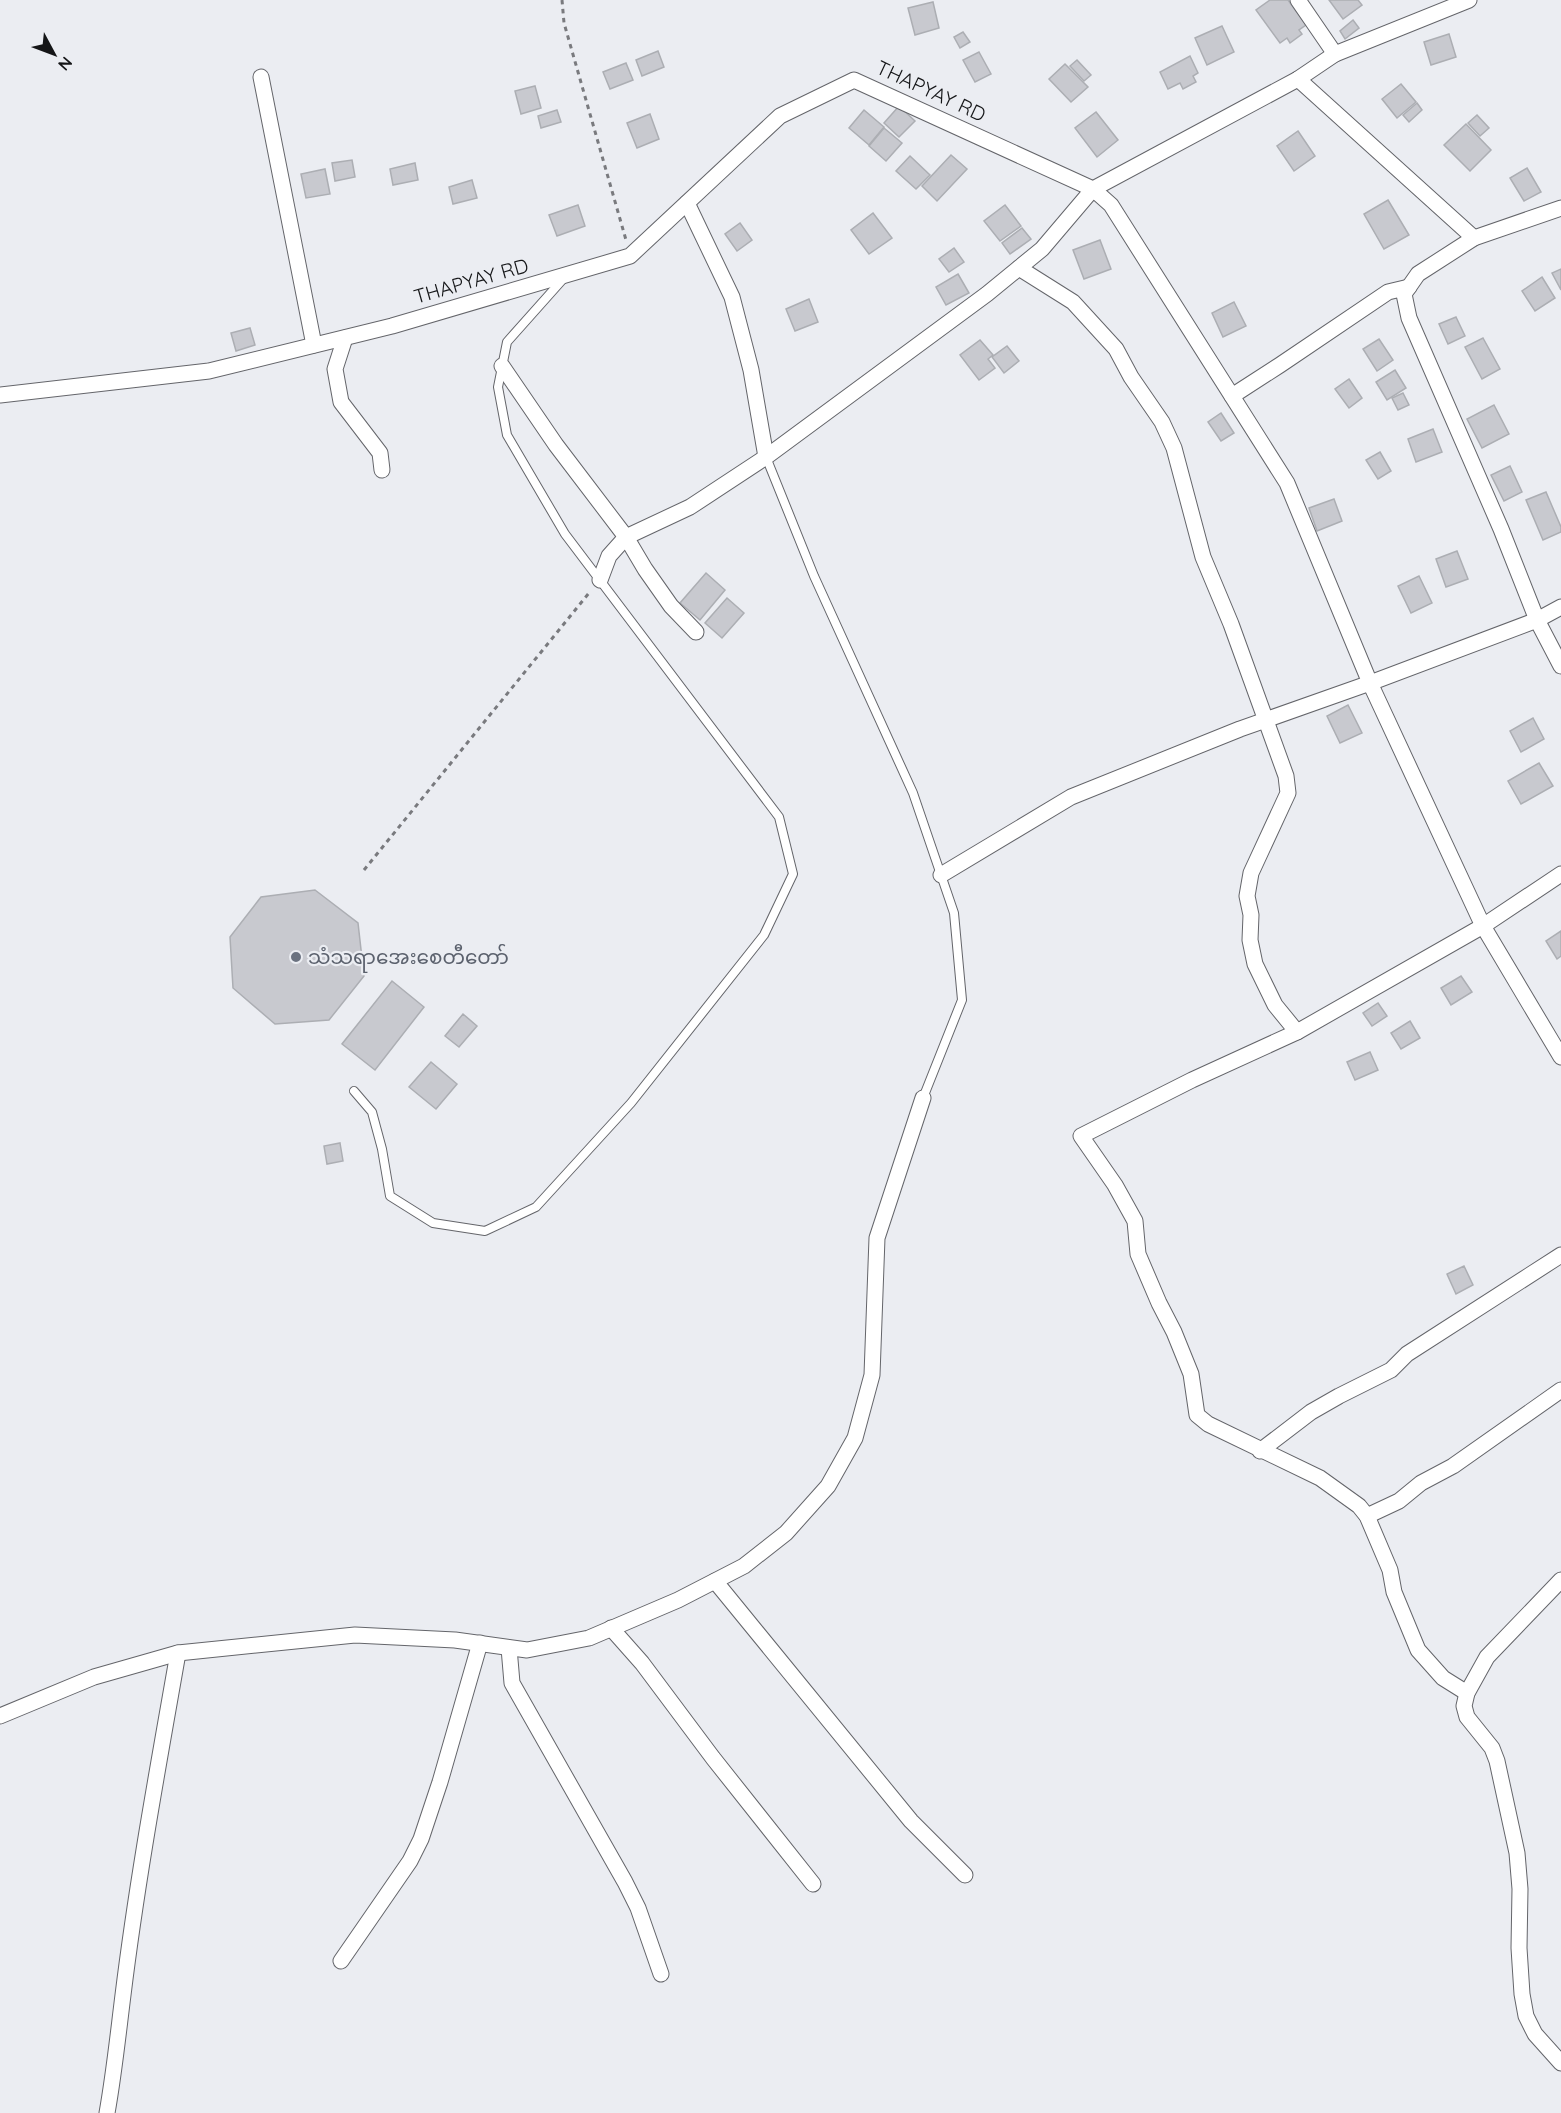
<svg xmlns="http://www.w3.org/2000/svg" width="1561" height="2113" viewBox="0 0 1561 2113" font-family="Quicksand,'Noto Sans Myanmar',sans-serif">
<style>
.building{fill:#c8c9cf;stroke:#acaeb3;stroke-width:1.5}
.lines{fill:none;stroke-linecap:round;stroke-linejoin:round}
.service-casing{stroke:#64656a;stroke-width:10}
.minor-casing{stroke:#64656a;stroke-width:17}
.path{stroke:#797a7e;stroke-width:3;stroke-dasharray:4.5 4.5;stroke-linecap:butt}
.service{stroke:#fff;stroke-width:8}
.minor{stroke:#fff;stroke-width:15}
.worship-dot{fill:#6b7280;stroke:#ebedf2;stroke-width:2}
.labels{text-anchor:middle;stroke-width:4.5;stroke-linejoin:round;paint-order:stroke}
.street-label{font-size:20px;fill:#141517;stroke:#ebedf2}
.worship-label{font-size:20px;fill:#5b616d;stroke:#ebedf2;text-anchor:start}
</style>
<rect width="100%" height="100%" fill="#ebedf2"/>
<!-- building -->
<g class="building">
<path d="M 1270,0 L 1288,0 L 1306,25 L 1299,30 L 1302,34 L 1290,43 L 1287,38 L 1280,43 L 1256,10 Z"/>
<path d="M 1329,0 L 1358,0 L 1362,5 L 1343,19 Z"/>
<path d="M 933,2 L 939,28 L 915,35 L 908,8 Z"/>
<path d="M 1353,20 L 1359,28 L 1345,39 L 1340,31 Z"/>
<path d="M 1222,26 L 1234,52 L 1207,65 L 1195,38 Z"/>
<path d="M 963,32 L 970,42 L 960,48 L 954,37 Z"/>
<path d="M 1449,34 L 1456,57 L 1431,65 L 1424,42 Z"/>
<path d="M 658,51 L 664,67 L 642,76 L 636,60 Z"/>
<path d="M 979,52 L 991,74 L 975,82 L 963,60 Z"/>
<path d="M 1190,56 L 1198,73 L 1193,76 L 1196,82 L 1183,89 L 1180,83 L 1168,89 L 1160,72 Z"/>
<path d="M 1077,60 L 1091,75 L 1084,81 L 1070,66 Z"/>
<path d="M 626,63 L 633,80 L 610,89 L 603,72 Z"/>
<path d="M 1065,64 L 1088,87 L 1071,102 L 1049,79 Z"/>
<path d="M 1401,84 L 1416,102 L 1397,118 L 1382,99 Z"/>
<path d="M 535,86 L 541,108 L 521,114 L 515,91 Z"/>
<path d="M 1417,103 L 1422,110 L 1409,122 L 1403,115 Z"/>
<path d="M 899,106 L 915,121 L 899,137 L 884,123 Z"/>
<path d="M 557,110 L 561,122 L 541,128 L 538,116 Z"/>
<path d="M 864,110 L 884,127 L 869,145 L 849,128 Z"/>
<path d="M 1096,112 L 1118,140 L 1097,157 L 1075,128 Z"/>
<path d="M 650,114 L 659,139 L 637,148 L 627,123 Z"/>
<path d="M 1477,115 L 1489,128 L 1480,136 L 1468,123 Z"/>
<path d="M 1466,124 L 1491,150 L 1470,171 L 1444,145 Z"/>
<path d="M 884,128 L 902,143 L 886,161 L 869,146 Z"/>
<path d="M 1298,131 L 1315,156 L 1294,171 L 1277,146 Z"/>
<path d="M 951,155 L 967,169 L 937,201 L 922,186 Z"/>
<path d="M 910,156 L 930,175 L 916,189 L 896,171 Z"/>
<path d="M 352,160 L 355,177 L 335,181 L 332,163 Z"/>
<path d="M 415,163 L 418,180 L 393,185 L 390,169 Z"/>
<path d="M 1527,168 L 1541,192 L 1524,201 L 1510,178 Z"/>
<path d="M 325,169 L 330,194 L 306,198 L 301,174 Z"/>
<path d="M 472,180 L 477,198 L 453,204 L 449,187 Z"/>
<path d="M 1388,200 L 1409,235 L 1384,249 L 1364,214 Z"/>
<path d="M 578,205 L 585,226 L 557,236 L 549,215 Z"/>
<path d="M 1005,205 L 1021,226 L 1000,241 L 984,221 Z"/>
<path d="M 873,213 L 892,238 L 869,254 L 851,230 Z"/>
<path d="M 740,223 L 752,240 L 737,251 L 725,234 Z"/>
<path d="M 1022,228 L 1031,239 L 1010,254 L 1002,243 Z"/>
<path d="M 1100,240 L 1111,269 L 1084,279 L 1073,250 Z"/>
<path d="M 954,248 L 964,262 L 949,272 L 939,259 Z"/>
<path d="M 1561,269 L 1561,290 L 1552,273 Z"/>
<path d="M 958,274 L 969,293 L 946,305 L 936,287 Z"/>
<path d="M 1542,277 L 1555,298 L 1535,311 L 1522,291 Z"/>
<path d="M 809,299 L 818,322 L 795,331 L 786,309 Z"/>
<path d="M 1234,302 L 1246,326 L 1223,337 L 1212,313 Z"/>
<path d="M 1456,317 L 1465,336 L 1448,344 L 1439,324 Z"/>
<path d="M 250,328 L 255,345 L 236,351 L 231,333 Z"/>
<path d="M 1483,338 L 1500,369 L 1482,379 L 1465,347 Z"/>
<path d="M 1379,339 L 1393,360 L 1377,371 L 1363,349 Z"/>
<path d="M 980,340 L 993,355 L 988,359 L 995,368 L 979,380 L 960,355 Z"/>
<path d="M 1007,346 L 1019,361 L 1004,373 L 992,357 Z"/>
<path d="M 1395,370 L 1406,388 L 1387,400 L 1376,382 Z"/>
<path d="M 1349,379 L 1362,398 L 1349,408 L 1335,389 Z"/>
<path d="M 1403,393 L 1409,405 L 1398,410 L 1392,398 Z"/>
<path d="M 1494,405 L 1509,434 L 1482,448 L 1467,419 Z"/>
<path d="M 1221,413 L 1234,433 L 1221,441 L 1208,422 Z"/>
<path d="M 1433,429 L 1442,452 L 1416,462 L 1408,439 Z"/>
<path d="M 1380,452 L 1391,471 L 1378,479 L 1366,460 Z"/>
<path d="M 1510,466 L 1522,492 L 1504,501 L 1491,475 Z"/>
<path d="M 1546,492 L 1561,527 L 1561,532 L 1543,540 L 1526,500 Z"/>
<path d="M 1334,499 L 1342,521 L 1317,531 L 1309,508 Z"/>
<path d="M 1457,551 L 1468,579 L 1446,587 L 1436,559 Z"/>
<path d="M 706,573 L 725,590 L 700,620 L 680,603 Z"/>
<path d="M 1419,576 L 1432,603 L 1411,613 L 1398,586 Z"/>
<path d="M 727,598 L 744,613 L 722,638 L 705,623 Z"/>
<path d="M 1348,705 L 1362,733 L 1340,743 L 1327,716 Z"/>
<path d="M 1533,718 L 1544,739 L 1521,752 L 1510,731 Z"/>
<path d="M 1539,763 L 1553,786 L 1521,804 L 1508,781 Z"/>
<path d="M 315,890 L 358,923 L 364,976 L 329,1020 L 275,1024 L 233,988 L 230,937 L 261,897 Z"/>
<path d="M 1561,931 L 1561,956 L 1557,959 L 1546,941 Z"/>
<path d="M 1461,976 L 1472,992 L 1451,1005 L 1441,988 Z"/>
<path d="M 392,981 L 424,1007 L 375,1070 L 342,1044 Z"/>
<path d="M 1378,1003 L 1387,1016 L 1372,1026 L 1363,1013 Z"/>
<path d="M 463,1014 L 477,1026 L 459,1047 L 445,1036 Z"/>
<path d="M 1410,1021 L 1420,1038 L 1401,1049 L 1391,1033 Z"/>
<path d="M 1370,1052 L 1378,1070 L 1355,1080 L 1347,1062 Z"/>
<path d="M 431,1062 L 457,1084 L 436,1109 L 409,1087 Z"/>
<path d="M 340,1143 L 343,1161 L 327,1164 L 324,1146 Z"/>
<path d="M 1464,1266 L 1473,1285 L 1456,1294 L 1447,1274 Z"/>
</g>
<g class="lines">
<!-- service casing -->
<g class="service-casing">
<g id="service">
<path d="M 766,457 L 814,576 L 913,793 L 954,913 L 962,1000 L 923,1098"/>
<path d="M 354,1091 L 372,1112 L 382,1149 L 390,1196 L 433,1223 L 485,1231 L 536,1207 L 631,1103 L 764,935 L 793,874 L 779,817 L 565,534 L 507,435 L 498,387 L 507,342 L 564,278"/>
</g>
</g>
<!-- minor casing -->
<g class="minor-casing">
<g id="minor">
<path d="M 1298,0 L 1335,54"/>
<path d="M 261,77 L 314,345"/>
<path d="M 1298,79 L 1474,238"/>
<path d="M 687,203 L 732,297 L 751,370 L 766,457"/>
<path d="M 1561,208 L 1474,238 L 1418,274 L 1404,294 L 1409,318 L 1501,529 L 1537,620 L 1561,666"/>
<path d="M 1019,268 L 1073,302 L 1116,349 L 1131,377 L 1162,422 L 1174,448 L 1203,557 L 1231,624 L 1286,776 L 1288,793 L 1251,873 L 1247,896 L 1251,915 L 1250,940 L 1255,964 L 1275,1005 L 1297,1032"/>
<path d="M 345,338 L 335,369 L 341,402 L 380,453 L 382,470"/>
<path d="M 502,366 L 556,445 L 626,537 L 645,569 L 671,606 L 696,632"/>
<path d="M 0,395 L 209,371 L 392,326 L 630,256 L 780,116 L 854,80 L 1093,189 L 1298,79 L 1335,54 L 1469,0"/>
<path d="M 1232,396 L 1280,365 L 1388,292 L 1409,287"/>
<path d="M 600,580 L 609,556 L 626,537 L 690,507 L 766,457 L 987,294 L 1042,249 L 1093,189 L 1111,205 L 1287,483 L 1370,683 L 1483,926 L 1561,1057"/>
<path d="M 941,875 L 1071,797 L 1240,729 L 1370,683 L 1537,620 L 1561,607"/>
<path d="M 1260,1451 L 1311,1412 L 1339,1396 L 1391,1370 L 1407,1354 L 1561,1255"/>
<path d="M 1367,1516 L 1399,1501 L 1421,1483 L 1453,1466 L 1561,1390"/>
<path d="M 1561,1580 L 1487,1657 L 1467,1693 L 1464,1706 L 1467,1717 L 1492,1748 L 1497,1761 L 1517,1853 L 1520,1889 L 1519,1948 L 1522,1994 L 1526,2016 L 1535,2034 L 1561,2063"/>
<path d="M 715,1581 L 911,1821 L 965,1875"/>
<path d="M 611,1628 L 642,1663 L 713,1758 L 813,1884"/>
<path d="M 509,1648 L 512,1683 L 625,1882 L 638,1908 L 661,1974"/>
<path d="M 1467,1693 L 1443,1678 L 1418,1650 L 1394,1592 L 1390,1570 L 1367,1516 L 1359,1506 L 1320,1478 L 1208,1424 L 1197,1415 L 1191,1374 L 1174,1332 L 1159,1303 L 1138,1254 L 1135,1221 L 1115,1185 L 1081,1136 L 1192,1080 L 1297,1032 L 1483,926 L 1561,874"/>
<path d="M 0,1716 L 94,1677 L 178,1653 L 355,1635 L 455,1640 L 527,1650 L 589,1638 L 678,1600 L 744,1566 L 786,1533 L 828,1486 L 855,1438 L 872,1375 L 877,1238 L 923,1098"/>
<path d="M 341,1961 L 410,1861 L 421,1839 L 440,1782 L 480,1643"/>
<path d="M 107,2113 C 114,2074 118,2035 123,1995 C 137,1881 158,1767 178,1653"/>
</g>
</g>
<!-- path -->
<g class="path">
<path d="M 562,0 L 564,23 L 626,240"/>
<path d="M 364,870 L 589,593"/>
</g>
<!-- service -->
<use href="#service" class="service"/>
<!-- minor -->
<use href="#minor" class="minor"/>
</g>
<!-- markers -->
<circle class="worship-dot" cx="296" cy="957" r="6"/>
<g class="labels">
<!-- street labels -->
<g class="street-label">
<text transform="translate(931 91) rotate(25)" y="7">THAPYAY RD</text>
<text transform="translate(471 281) rotate(-16)" y="7">THAPYAY RD</text>
</g>
<!-- worship labels -->
<g class="worship-label">
<text x="308" y="964">သံသရာအေးစေတီတော်</text>
</g>
</g>
<!-- north arrow -->
<g transform="translate(54 54) rotate(131)" stroke="#ebedf2" stroke-width="4.5" paint-order="stroke">
<path d="M0-4.5L10 22L0 15L-10 22Z" fill="#141517"/>
<text y="-9" font-size="16" font-weight="bold" text-anchor="middle" fill="#141517">N</text>
</g>
</svg>
